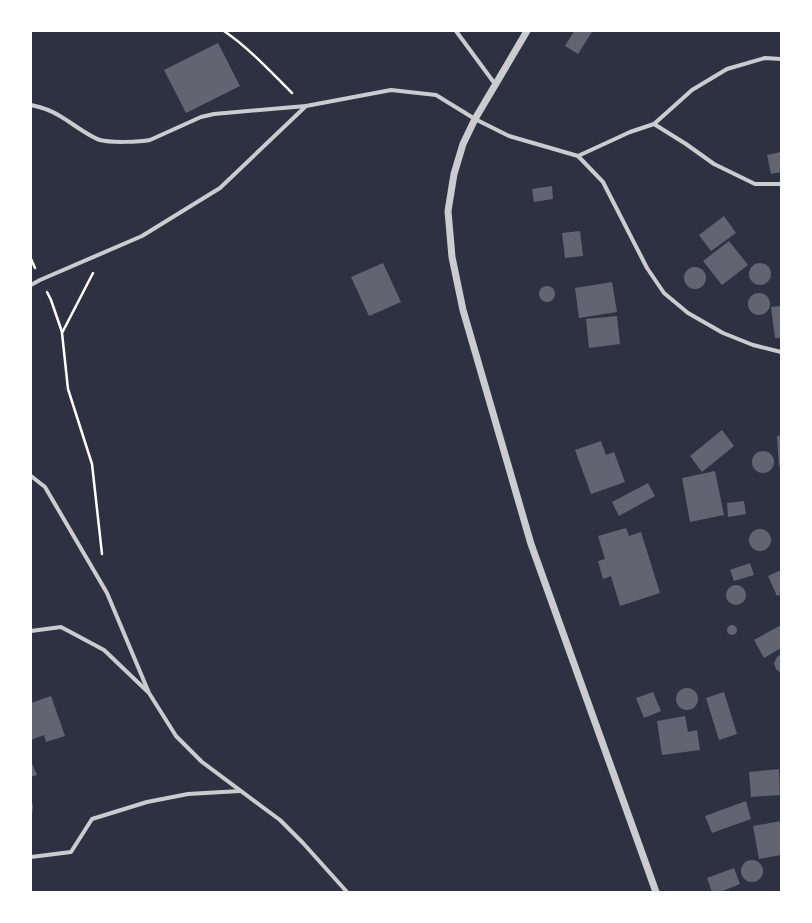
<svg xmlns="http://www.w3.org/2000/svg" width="812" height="923" viewBox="0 0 812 923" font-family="'Fira Sans Condensed',sans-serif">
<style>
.building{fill:#626471}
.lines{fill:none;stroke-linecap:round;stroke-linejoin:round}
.path{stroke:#fff;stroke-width:2.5}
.minor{stroke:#caccd0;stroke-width:4}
.tertiary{stroke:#caccd0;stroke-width:7}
</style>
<rect width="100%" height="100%" fill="#2d3142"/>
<!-- building -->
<g class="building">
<path d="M 574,31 L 590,31 L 592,32 L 578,54 L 565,46 Z"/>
<path d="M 218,43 L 240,86 L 186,113 L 164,70 Z"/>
<path d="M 781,152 L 781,172 L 771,174 L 767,155 Z"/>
<path d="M 552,186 L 553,199 L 534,202 L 532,189 Z"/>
<path d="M 724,216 L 736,233 L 711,251 L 699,235 Z"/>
<path d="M 580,231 L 583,256 L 565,258 L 562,233 Z"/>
<path d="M 729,241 L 748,265 L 722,285 L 703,261 Z"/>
<path d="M 383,263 L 401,302 L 369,316 L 351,277 Z"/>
<circle cx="760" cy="274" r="11"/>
<circle cx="695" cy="278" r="11"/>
<path d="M 612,282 L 617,312 L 579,318 L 575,288 Z"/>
<circle cx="547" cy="294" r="8"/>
<circle cx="759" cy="304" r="11"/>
<path d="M 781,306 L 781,338 L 775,338 L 771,307 Z"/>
<path d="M 617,316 L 620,344 L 589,348 L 586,319 Z"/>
<path d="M 722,430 L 734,446 L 702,472 L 690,456 Z"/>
<path d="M 781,435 L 781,467 L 779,467 L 777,436 Z"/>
<path d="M 601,441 L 606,455 L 614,452 L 625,482 L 591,494 L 575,450 Z"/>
<circle cx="763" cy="462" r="11"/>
<path d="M 715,471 L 724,515 L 690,522 L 682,478 Z"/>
<path d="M 648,483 L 655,496 L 619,516 L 612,502 Z"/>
<path d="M 744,501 L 746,514 L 728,517 L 727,503 Z"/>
<path d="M 626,528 L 629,536 L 641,532 L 660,593 L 620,606 L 611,576 L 603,579 L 598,561 L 605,559 L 598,536 Z"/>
<circle cx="760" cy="540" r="11"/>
<path d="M 750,563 L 754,575 L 734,581 L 730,570 Z"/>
<path d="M 781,570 L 781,594 L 777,596 L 768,576 Z"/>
<circle cx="736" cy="595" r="10"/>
<circle cx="732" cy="630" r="5"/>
<path d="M 781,625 L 781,648 L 764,658 L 754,640 Z"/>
<path d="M 781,654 L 781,673 L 776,669 L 774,663 L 777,657 Z"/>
<circle cx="687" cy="699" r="11"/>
<path d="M 653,692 L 661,711 L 644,718 L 636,698 Z"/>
<path d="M 724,692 L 737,734 L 719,740 L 706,698 Z"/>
<path d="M 51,696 L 65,736 L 46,742 L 44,735 L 31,740 L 31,703 Z"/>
<path d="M 685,716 L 688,732 L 697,730 L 700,750 L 662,755 L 657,721 Z"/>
<path d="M 31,761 L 37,775 L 31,777 Z"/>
<path d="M 779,769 L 780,795 L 751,797 L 749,772 Z"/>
<path d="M 31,800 L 33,806 L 32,814 L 31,814 Z"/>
<path d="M 746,801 L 751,819 L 712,833 L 705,816 Z"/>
<path d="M 781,821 L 781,855 L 759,859 L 753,826 Z"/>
<circle cx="752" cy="871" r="11"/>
<path d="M 734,868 L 740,884 L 720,892 L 712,892 L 707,878 Z"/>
</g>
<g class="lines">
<!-- path -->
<g class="path">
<path d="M 224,31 C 249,48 270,71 292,93"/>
<path d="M 31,259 L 35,268"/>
<path d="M 93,273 L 62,333 L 68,389 L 92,464 L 102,554"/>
<path d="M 47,292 L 51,300 L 62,332"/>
</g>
<!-- minor -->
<g class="minor">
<path d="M 456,31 L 495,84"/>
<path d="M 31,105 C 41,107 52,111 60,116 C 72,123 88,136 100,140 C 110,143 140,142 150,140 L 201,117 L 214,114 L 306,106"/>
<path d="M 654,124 L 686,144 L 714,164 L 755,184 L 781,184"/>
<path d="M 578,156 L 630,132 L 654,124 L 692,90 L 727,69 L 765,58 L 781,59"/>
<path d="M 31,285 L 40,280 L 142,236 L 220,188 L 306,106 L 391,90 L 436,95 L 475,119 L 509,136 L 578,156 L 603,182 L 647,268 L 664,293 L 688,313 L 723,333 L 753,345 L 781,352"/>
<path d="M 31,476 L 45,487 L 107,593 L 149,693 L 176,736 L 202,762 L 280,820 L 303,843 L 347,892"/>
<path d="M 31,631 L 61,627 L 104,650 L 148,692"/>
<path d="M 31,857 L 71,852 L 92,819 L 147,802 L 188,794 L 240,791"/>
</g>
<!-- tertiary -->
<path class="tertiary" d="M 527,31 L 475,119 L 463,144 L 454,174 L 448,211 L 452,257 L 463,310 L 531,544 L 656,892"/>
</g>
<!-- border -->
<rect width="812" height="923" fill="none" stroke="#ffffff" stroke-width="64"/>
</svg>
